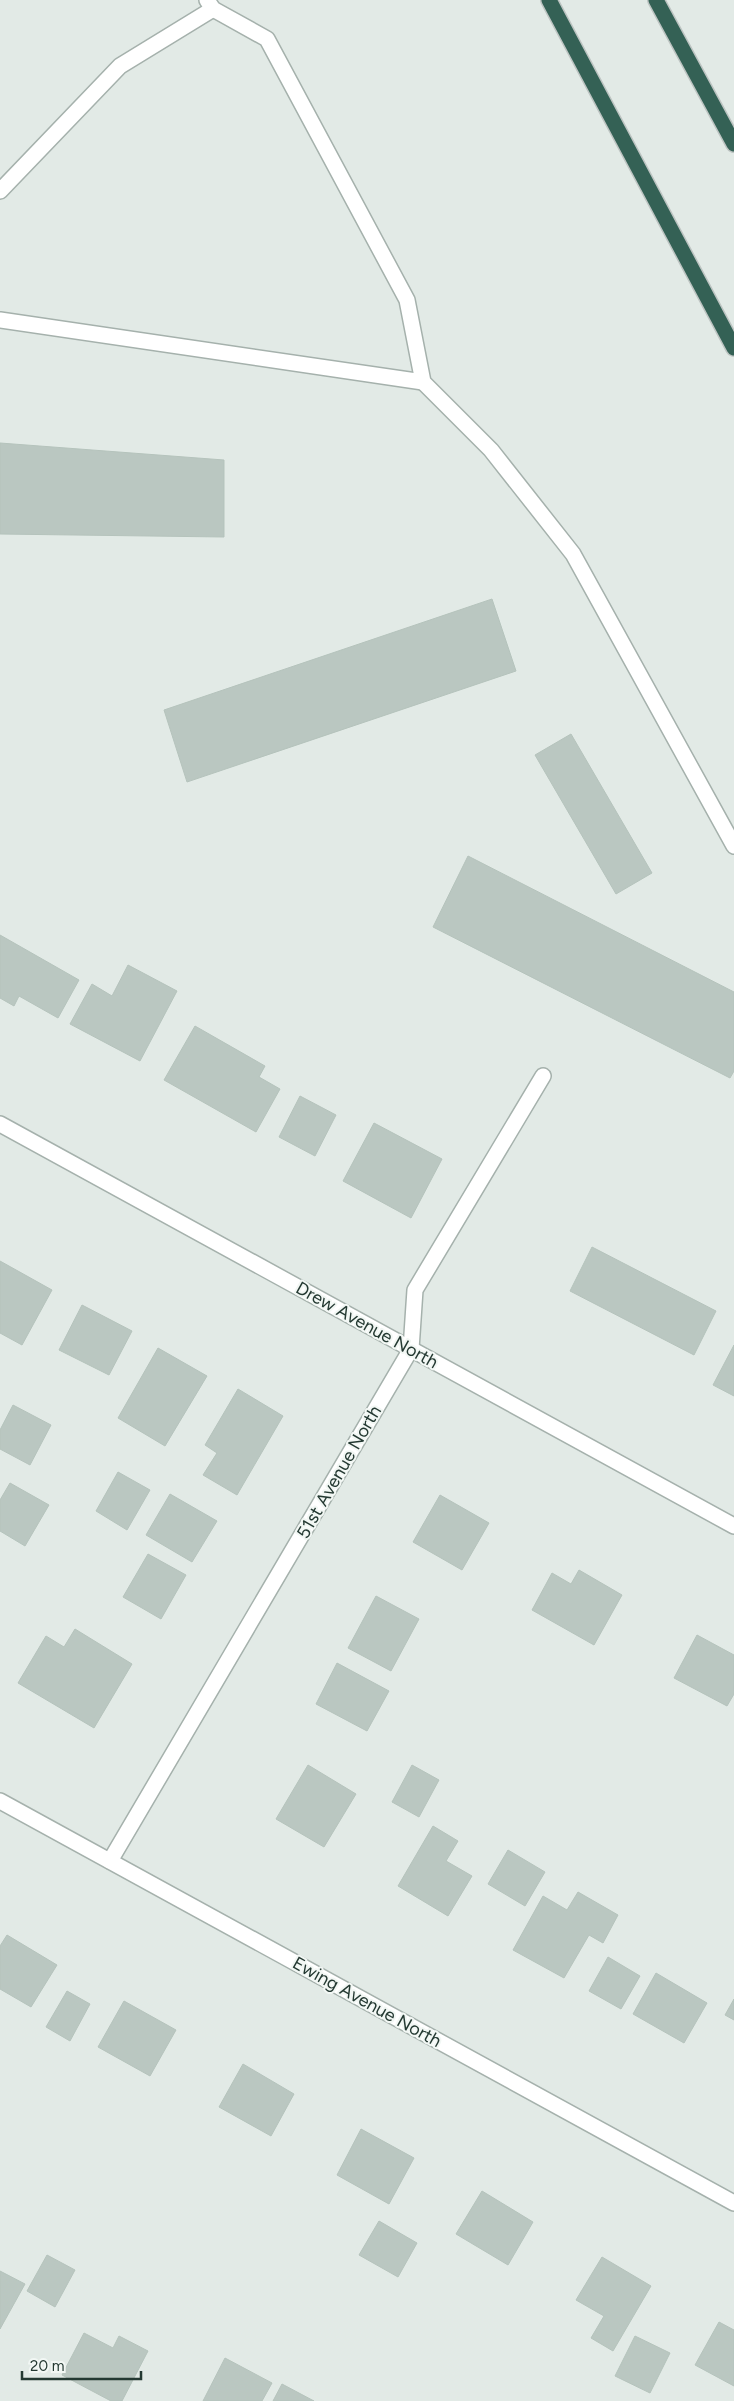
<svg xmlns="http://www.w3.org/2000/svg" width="734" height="2401" viewBox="0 0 734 2401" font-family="Figtree,sans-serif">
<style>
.building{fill:#bac7c1;stroke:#b5c3bc}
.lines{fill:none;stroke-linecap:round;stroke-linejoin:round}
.service-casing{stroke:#a5b1ac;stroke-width:18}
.minor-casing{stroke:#a5b1ac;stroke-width:18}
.motorway-casing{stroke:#bdc4c2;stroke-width:18}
.service{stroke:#fff;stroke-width:15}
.minor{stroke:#fff;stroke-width:15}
.motorway{stroke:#346155;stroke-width:15}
.labels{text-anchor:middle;stroke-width:4;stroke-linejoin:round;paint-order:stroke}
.street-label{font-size:18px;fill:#243932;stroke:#f2f7f4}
</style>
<rect width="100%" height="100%" fill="#e2eae6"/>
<!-- building -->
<g class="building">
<path d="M 0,443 L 224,460 L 224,537 L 0,534 Z"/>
<path d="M 492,599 L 516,671 L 187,782 L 164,710 Z"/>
<path d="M 571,734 L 652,873 L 616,894 L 535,755 Z"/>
<path d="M 468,856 L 734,992 L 734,1071 L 730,1078 L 433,927 Z"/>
<path d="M 0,935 L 79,980 L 58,1018 L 19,996 L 14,1006 L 0,998 Z"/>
<path d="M 128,965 L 177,991 L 140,1061 L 70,1024 L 92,984 L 112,996 Z"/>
<path d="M 195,1026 L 265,1066 L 259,1077 L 280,1089 L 256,1132 L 164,1080 Z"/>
<path d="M 300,1096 L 336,1115 L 315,1156 L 279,1137 Z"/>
<path d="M 374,1123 L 442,1159 L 411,1218 L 343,1181 Z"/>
<path d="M 592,1247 L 716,1311 L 694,1355 L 570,1291 Z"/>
<path d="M 0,1261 L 52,1290 L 22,1345 L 0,1333 Z"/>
<path d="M 82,1305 L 132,1331 L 109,1375 L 59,1350 Z"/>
<path d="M 734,1345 L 734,1396 L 713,1385 Z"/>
<path d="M 158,1348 L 207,1376 L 165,1446 L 118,1418 Z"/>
<path d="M 238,1389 L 283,1416 L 237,1495 L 203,1475 L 217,1453 L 205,1445 Z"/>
<path d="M 13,1405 L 51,1425 L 30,1465 L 0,1449 L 0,1430 Z"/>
<path d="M 118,1472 L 150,1490 L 127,1530 L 96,1511 Z"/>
<path d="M 10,1483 L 49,1505 L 25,1546 L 0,1531 L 0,1500 Z"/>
<path d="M 170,1494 L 217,1521 L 192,1562 L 146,1535 Z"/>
<path d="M 440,1495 L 489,1523 L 462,1570 L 413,1542 Z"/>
<path d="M 148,1554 L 186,1575 L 161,1619 L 123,1597 Z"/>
<path d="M 579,1570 L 622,1595 L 594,1645 L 532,1610 L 552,1573 L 571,1584 Z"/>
<path d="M 376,1596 L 419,1619 L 391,1671 L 348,1648 Z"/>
<path d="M 75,1629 L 132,1664 L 94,1728 L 18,1683 L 46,1636 L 64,1647 Z"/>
<path d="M 697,1635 L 734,1655 L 734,1694 L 727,1706 L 674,1678 Z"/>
<path d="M 337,1663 L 389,1691 L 367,1731 L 316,1704 Z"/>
<path d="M 308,1765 L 356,1794 L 324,1847 L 276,1819 Z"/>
<path d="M 412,1765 L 439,1780 L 419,1817 L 392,1802 Z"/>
<path d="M 433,1826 L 458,1841 L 446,1861 L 472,1876 L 448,1916 L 398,1886 Z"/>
<path d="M 508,1850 L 545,1872 L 525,1906 L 488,1884 Z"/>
<path d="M 578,1892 L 618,1915 L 603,1943 L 589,1935 L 564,1978 L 513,1950 L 543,1896 L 567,1910 Z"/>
<path d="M 7,1935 L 57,1965 L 31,2007 L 0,1989 L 0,1946 Z"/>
<path d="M 608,1957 L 640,1976 L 621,2009 L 589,1991 Z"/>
<path d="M 656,1973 L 707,2003 L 684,2043 L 633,2014 Z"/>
<path d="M 67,1991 L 90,2004 L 70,2041 L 46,2027 Z"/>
<path d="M 734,1999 L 734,2020 L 725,2015 Z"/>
<path d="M 124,2001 L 176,2030 L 150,2076 L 98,2047 Z"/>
<path d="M 243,2064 L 294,2094 L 271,2136 L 219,2107 Z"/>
<path d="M 361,2129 L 414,2158 L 389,2204 L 337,2175 Z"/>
<path d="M 482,2191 L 533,2222 L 508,2265 L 456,2234 Z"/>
<path d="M 379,2221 L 417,2243 L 398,2277 L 359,2255 Z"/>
<path d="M 47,2255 L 75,2270 L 55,2307 L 27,2291 Z"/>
<path d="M 602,2257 L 651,2286 L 613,2351 L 591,2338 L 604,2316 L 576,2300 Z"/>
<path d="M 0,2271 L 25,2284 L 0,2329 Z"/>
<path d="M 719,2322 L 734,2330 L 734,2386 L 695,2365 Z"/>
<path d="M 84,2333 L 113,2348 L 119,2336 L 148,2351 L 122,2401 L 111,2401 L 62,2375 Z"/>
<path d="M 635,2336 L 670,2353 L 650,2393 L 615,2376 Z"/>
<path d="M 225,2358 L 272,2383 L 262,2401 L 203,2401 Z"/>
<path d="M 282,2384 L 314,2401 L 273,2401 Z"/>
</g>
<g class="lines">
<!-- service casing -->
<g class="service-casing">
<g id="service">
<path d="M 207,0 L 213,9 L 267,39 L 407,300 L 423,382 L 491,450 L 573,554 L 734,846"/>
<path d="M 0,191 L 120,66 L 213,9"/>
<path d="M 0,320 L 423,382"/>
</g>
</g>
<!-- minor casing -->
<g class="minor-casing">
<g id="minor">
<path d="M 0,1124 L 734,1526"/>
<path d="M 0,1801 L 734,2203"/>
<path d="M 110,1861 L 411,1349 L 415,1290 L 543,1076"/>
</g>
</g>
<!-- motorway casing -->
<g class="motorway-casing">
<g id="motorway">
<path d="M 549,0 L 734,348"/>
<path d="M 656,0 L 734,144"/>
</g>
</g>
<!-- service -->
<use href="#service" class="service"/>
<!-- minor -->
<use href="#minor" class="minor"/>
<!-- motorway -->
<use href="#motorway" class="motorway"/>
</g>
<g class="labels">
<!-- street labels -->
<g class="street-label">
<text transform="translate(367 1325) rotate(29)" y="6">Drew Avenue North</text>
<text transform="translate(339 1472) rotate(-60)" y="6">51st Avenue North</text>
<text transform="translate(367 2002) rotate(29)" y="6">Ewing Avenue North</text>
</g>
</g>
<!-- scale -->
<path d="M22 2371v8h119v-8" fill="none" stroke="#243932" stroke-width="2.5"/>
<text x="30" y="2371" font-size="15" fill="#243932" stroke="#f2f7f4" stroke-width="4" paint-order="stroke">20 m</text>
</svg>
